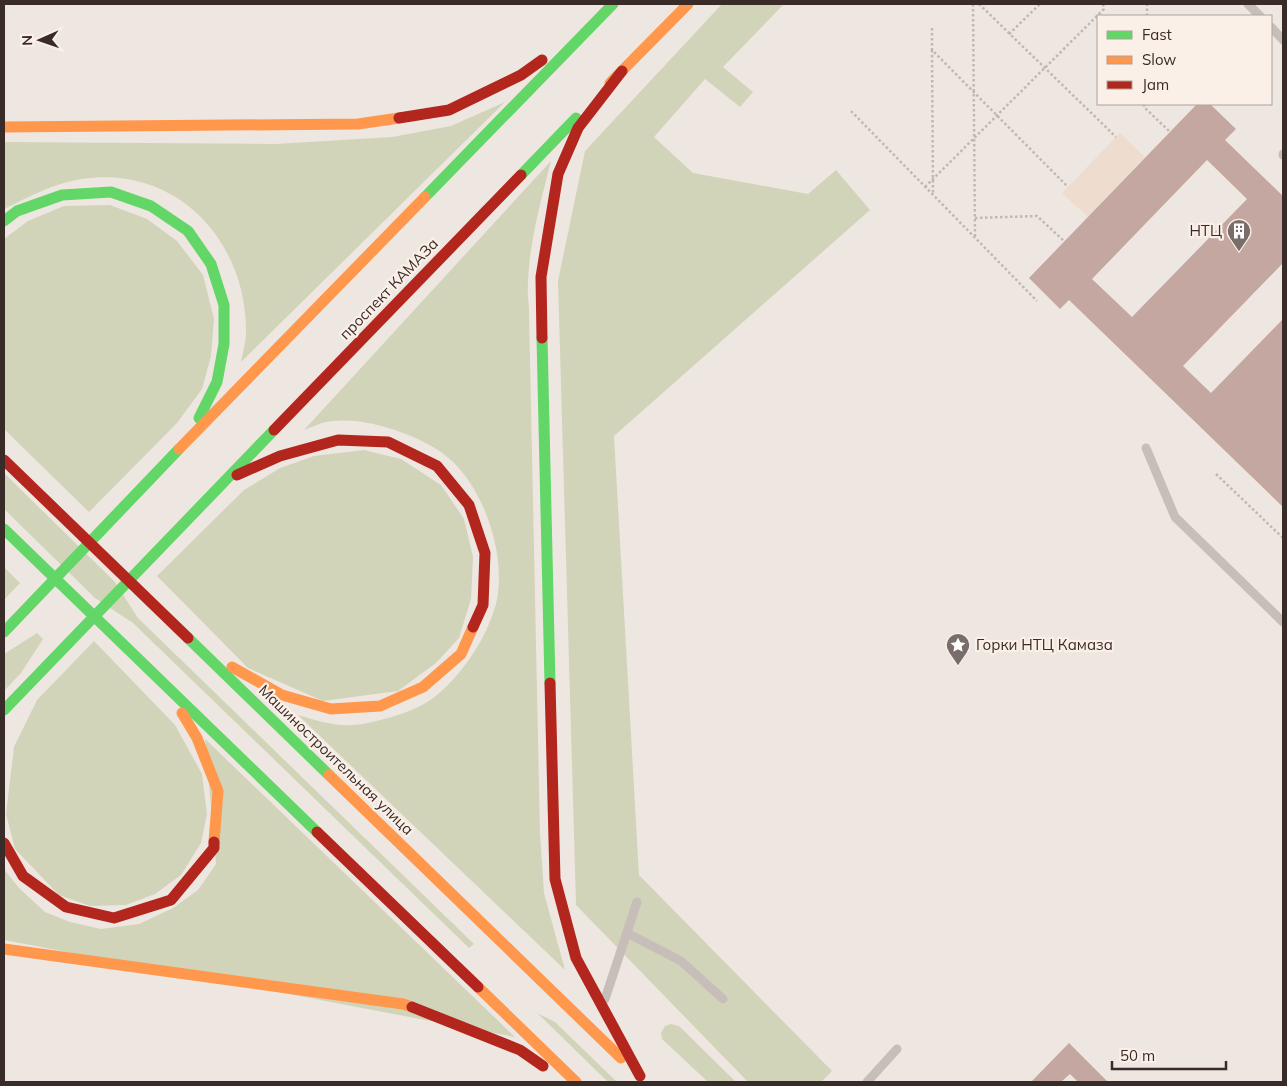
<svg xmlns="http://www.w3.org/2000/svg" width="1287" height="1086" viewBox="0 0 1287 1086" font-family="Mulish,sans-serif">
<style>
.green{fill:#d2d4b9}
.plaza{fill:#eeddcf}
.building{fill:#c4a7a1;fill-rule:evenodd}
.lines{fill:none;stroke-linecap:round;stroke-linejoin:round}
.path{stroke:#c0b7b2;stroke-width:2.5;stroke-dasharray:2.5 2.5;stroke-linecap:butt}
.lane{stroke:#c8beb9;stroke-width:9}
.fast{stroke:#63d668;stroke-width:11}
.slow{stroke:#ff974d;stroke-width:11}
.jam{stroke:#b3261e;stroke-width:11}
.labels{text-anchor:middle;stroke-width:4.5;stroke-linejoin:round;paint-order:stroke}
.poi-label{font-size:15px;fill:#392b27;stroke:#fbf0e8;text-anchor:end}
.street-label{font-size:15px;fill:#392b27;stroke:#fbf0e8}
</style>
<rect width="100%" height="100%" fill="#eee7e1"/>
<!-- green -->
<g class="green">
<path d="M 722,4 L 784,4 L 723,67 L 753,92 L 740,107 L 705,79 L 654,137 L 693,173 L 808,194 L 836,170 L 870,210 L 614,436 L 639,875 L 832,1071 L 821,1082 L 748,1082 L 576,905 L 558,281 L 585,151 Z"/>
<path d="M 505,102 L 241,362 C 243,352 246,341 246,331 C 246,240 176,165 82,179 C 54,183 29,197 4,209 L 4,142 L 275,144 L 392,137 L 451,126 Z"/>
<path d="M 551,161 C 541,201 529,243 528,284 C 527,293 529,303 529,312 L 540,833 L 544,893 L 565,970 L 298,715 C 312,719 327,724 342,725 C 358,727 386,719 401,714 C 408,711 415,709 422,705 C 437,697 450,684 461,670 C 477,651 489,628 496,604 C 507,559 486,493 452,461 C 438,448 418,438 400,432 C 376,423 346,417 322,423 C 316,425 310,428 304,430 Z"/>
<path d="M 110,205 L 147,219 L 177,241 L 203,275 L 214,319 L 211,356 L 202,389 L 177,423 L 89,512 L 4,429 L 4,239 L 28,221 L 64,206 Z"/>
<path d="M 364,450 L 401,459 L 441,485 L 464,519 L 473,557 L 471,599 L 459,638 L 436,663 L 398,691 L 323,701 L 248,668 L 157,576 L 244,490 L 280,468 L 314,456 Z"/>
<path d="M 4,473 L 114,581 L 138,618 L 474,944 L 469,948 L 133,623 L 95,598 L 4,509 Z"/>
<path d="M 4,567 L 20,583 L 4,600 Z"/>
<path d="M 37,633 L 43,639 L 21,673 L 4,691 L 4,654 Z"/>
<path d="M 94,641 L 175,725 L 202,774 L 207,814 L 201,843 L 181,875 L 155,894 L 126,905 L 90,906 L 59,895 L 15,849 L 6,814 L 14,747 L 37,700 Z"/>
<path d="M 205,739 L 515,1037 L 4,940 L 4,869 L 19,888 L 45,912 L 70,922 L 101,929 L 139,924 L 173,908 L 198,890 L 216,864 Z"/>
<path d="M 490,967 L 537,1013 L 555,1022 L 617,1082 L 608,1082 Z"/>
<path d="M 671,1024 L 679,1026 L 736,1082 L 708,1082 L 662,1039 L 661,1033 L 665,1026 Z"/>
</g>
<!-- plaza -->
<path class="plaza" d="M 1120,133 L 1145,157 L 1088,217 L 1062,193 Z"/>
<!-- building -->
<g class="building">
<path d="M 1197,104 L 1210,104 L 1236,129 L 1225,140 L 1283,196 L 1283,263 L 1183,366 L 1211,393 L 1283,319 L 1283,507 L 1069,300 L 1060,309 L 1029,278 ZM 1207,160 L 1247,199 L 1132,317 L 1092,279 Z"/>
<path d="M 1069,1043 L 1108,1082 L 1078,1082 L 1070,1074 L 1061,1082 L 1031,1082 Z"/>
</g>
<g class="lines">
<!-- path -->
<g class="path">
<path d="M 973,4 L 975,237"/>
<path d="M 979,4 L 1116,137"/>
<path d="M 1147,16 L 1147,4"/>
<path d="M 932,28 L 932,50 L 1068,187"/>
<path d="M 1009,34 L 1040,4"/>
<path d="M 932,50 L 933,193"/>
<path d="M 1144,104 L 1144,107 L 1170,132"/>
<path d="M 851,111 L 1037,301"/>
<path d="M 925,187 L 1104,9 L 1103,4"/>
<path d="M 975,218 L 1037,216 L 1064,241"/>
<path d="M 1216,474 L 1283,538"/>
</g>
<!-- lane -->
<g class="lane">
<path d="M 1248,4 L 1260,16"/>
<path d="M 1271,27 L 1283,40"/>
<path d="M 1283,154 L 1283,155"/>
<path d="M 1146,448 L 1175,517 L 1283,622"/>
<path d="M 627,933 L 681,961 L 723,999"/>
<path d="M 605,999 L 637,902"/>
<path d="M 867,1082 L 897,1049"/>
</g>
<!-- fast -->
<g class="fast">
<path d="M 521,175 L 576,118"/>
<path d="M 425,197 L 613,4"/>
<path d="M 4,221 L 17,211 L 62,195 L 111,192 L 151,206 L 188,231 L 211,264 L 224,305 L 224,344 L 217,382 L 199,418"/>
<path d="M 542,338 L 550,683"/>
<path d="M 4,529 L 317,832"/>
<path d="M 4,632 L 179,449"/>
<path d="M 188,638 L 329,775"/>
<path d="M 4,710 L 274,430"/>
</g>
<!-- slow -->
<g class="slow">
<path d="M 610,83 L 688,4"/>
<path d="M 4,127 L 358,124 L 399,118"/>
<path d="M 179,449 L 425,197"/>
<path d="M 232,667 L 282,695 L 331,709 L 380,706 L 423,687 L 461,654 L 473,627"/>
<path d="M 182,713 L 197,738 L 218,791 L 214,842"/>
<path d="M 329,775 L 621,1058"/>
<path d="M 4,949 L 403,1004 L 412,1007"/>
<path d="M 478,987 L 576,1082"/>
</g>
<!-- jam -->
<g class="jam">
<path d="M 399,118 L 449,110 L 521,75 L 542,60"/>
<path d="M 542,338 L 541,277 L 558,174 L 578,128 L 622,71"/>
<path d="M 274,430 L 521,175"/>
<path d="M 4,460 L 188,638"/>
<path d="M 237,475 L 280,456 L 338,440 L 388,442 L 437,466 L 469,505 L 485,553 L 483,605 L 473,627"/>
<path d="M 550,683 L 555,879 L 576,958 L 640,1076"/>
<path d="M 317,832 L 478,987"/>
<path d="M 4,843 L 23,876 L 66,907 L 114,918 L 171,900 L 214,848 L 214,842"/>
<path d="M 412,1007 L 520,1050 L 543,1066"/>
</g>
</g>
<!-- icons -->
<defs>
<g id="building-pin" transform="scale(1.25)"><path d="M0 17L-7.5 6A9.5 9.5 0 1 1 7.5 6Z" fill="#786d68" stroke="#fbf0e8"/><path d="M-4-6H4V6H1V3H-1V6H-4ZM-2.5-4.3h1.7v1.8h-1.7ZM.8-4.3h1.7v1.8H.8ZM-2.5-1h1.7V.8h-1.7ZM.8-1h1.7V.8H.8Z" fill="#fff"/></g>
<g id="sight-pin" transform="scale(1.25)"><path d="M0 17L-7.5 6A9.5 9.5 0 1 1 7.5 6Z" fill="#786d68" stroke="#fbf0e8"/><path d="M0-6L1.8-2.2L6-1.7L2.9 1.2L3.7 5.4L0 3.3L-3.7 5.4L-2.9 1.2L-6-1.7L-1.8-2.2Z" fill="#fff"/></g>
</defs>
<g fill-rule="evenodd">
<use href="#building-pin" x="1239" y="231"/>
<use href="#sight-pin" x="958" y="645"/>
</g>
<g class="labels">
<!-- poi labels -->
<g class="poi-label">
<text x="1222" y="236">НТЦ</text>
<text x="976" y="650" text-anchor="start">Горки НТЦ Камаза</text>
</g>
<!-- street labels -->
<g class="street-label">
<text transform="translate(389 289) rotate(-46)" y="5">проспект КАМАЗа</text>
<text transform="translate(336 760) rotate(44)" y="5">Машиностроительная улица</text>
</g>
</g>
<!-- border -->
<rect width="1287" height="1086" fill="none" stroke="#392b27" stroke-width="10"/>
<!-- legend -->
<rect x="1097" y="15" width="175" height="90" fill="#fbf0e8" stroke="#ada19b"/>
<rect x="1107" y="31" width="25" height="8" fill="#63d668" stroke="#ada19b"/>
<text x="1142" y="40" font-size="15" fill="#392b27">Fast</text>
<rect x="1107" y="56" width="25" height="8" fill="#ff974d" stroke="#ada19b"/>
<text x="1142" y="65" font-size="15" fill="#392b27">Slow</text>
<rect x="1107" y="81" width="25" height="8" fill="#b3261e" stroke="#ada19b"/>
<text x="1142" y="90" font-size="15" fill="#392b27">Jam</text>
<!-- north arrow -->
<g transform="translate(40 40) rotate(268)" stroke="#fbf0e8" stroke-width="4" paint-order="stroke">
<path d="M0-4L9 19L0 12L-9 19Z" fill="#392b27"/>
<text y="-8" font-size="14" font-weight="bold" text-anchor="middle" fill="#392b27">N</text>
</g>
<!-- scale -->
<path d="M1112 1061v8h114v-8" fill="none" stroke="#392b27" stroke-width="2.5"/>
<text x="1120" y="1061" font-size="15" fill="#392b27" stroke="#fbf0e8" stroke-width="4" paint-order="stroke">50 m</text>
</svg>
